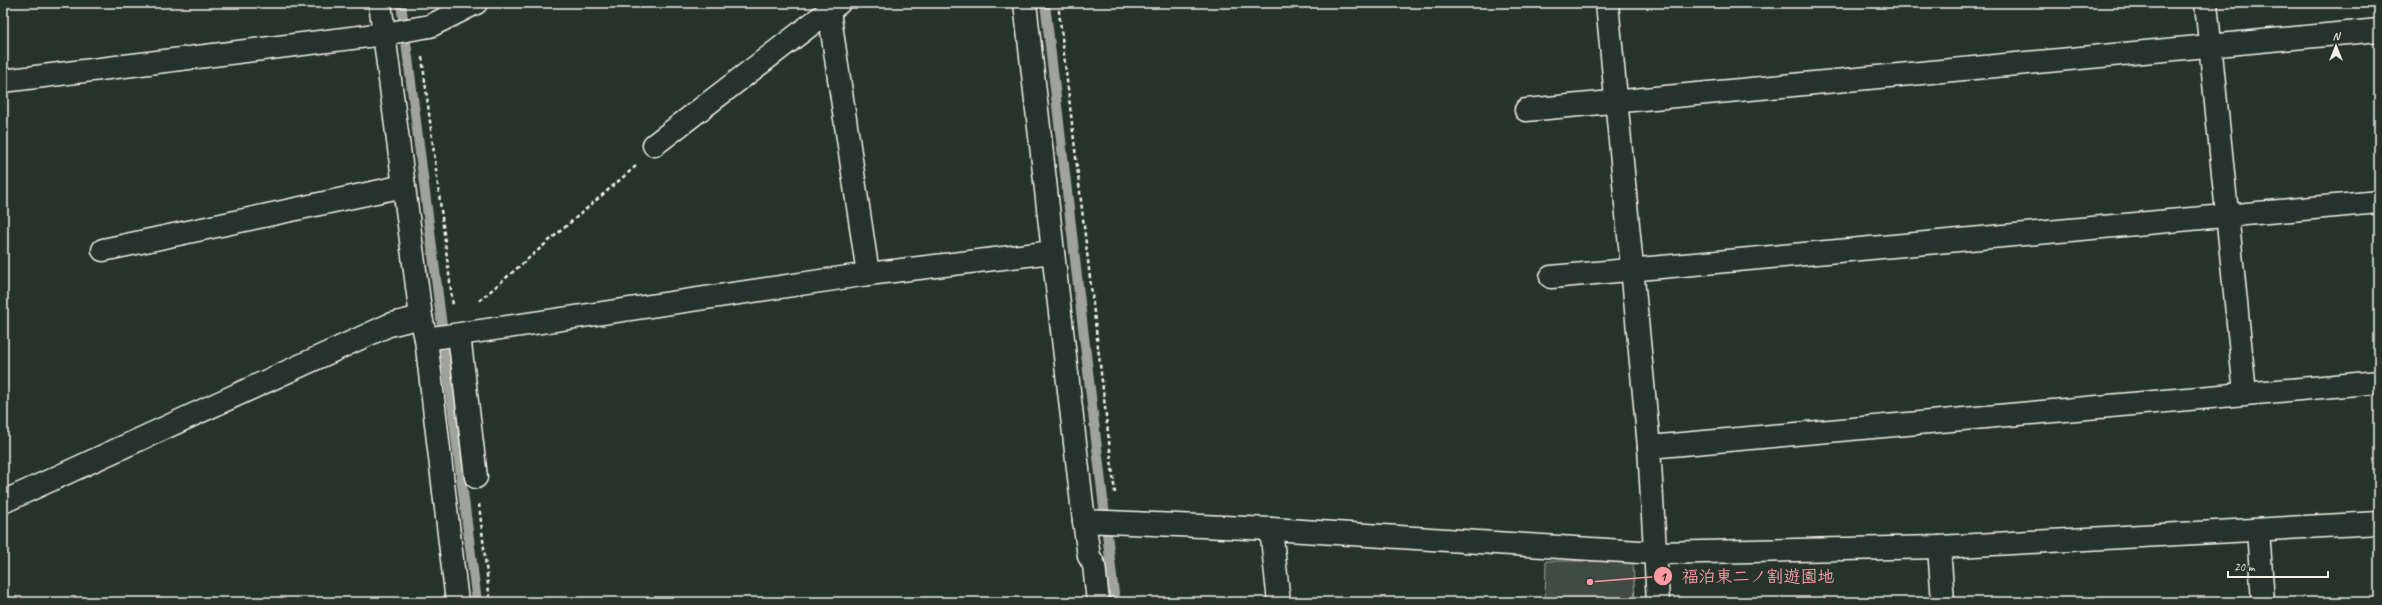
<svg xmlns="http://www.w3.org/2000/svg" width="2382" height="605" viewBox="0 0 2382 605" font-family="Caveat,'Klee One',sans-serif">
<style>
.green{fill:#414b45;stroke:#9a9e96}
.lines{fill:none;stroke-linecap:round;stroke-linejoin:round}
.stream{stroke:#9fa39b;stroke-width:10}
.street-casing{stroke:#f4f1e8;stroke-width:25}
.path{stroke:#f4f1e8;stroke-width:2.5;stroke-dasharray:4 3;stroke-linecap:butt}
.street{stroke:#26332d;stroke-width:22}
.leader{fill:none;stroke:#ff9aa2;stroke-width:1.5}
.callout-dot{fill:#ff9aa2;stroke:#26332d;stroke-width:1.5}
.mark-label{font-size:12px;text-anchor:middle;font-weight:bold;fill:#111}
.callout-label{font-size:17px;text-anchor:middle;font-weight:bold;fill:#ff9aa2;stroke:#26332d;stroke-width:3;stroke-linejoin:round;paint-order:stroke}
</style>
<rect width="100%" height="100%" fill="#26332d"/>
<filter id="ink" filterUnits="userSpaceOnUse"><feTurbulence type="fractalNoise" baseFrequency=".025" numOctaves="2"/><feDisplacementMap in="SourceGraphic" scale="8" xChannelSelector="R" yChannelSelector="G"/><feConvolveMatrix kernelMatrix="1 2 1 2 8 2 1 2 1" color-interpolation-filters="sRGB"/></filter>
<g filter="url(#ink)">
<!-- green -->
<path class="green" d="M 1546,561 L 1633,561 L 1635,602 L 1545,602 Z"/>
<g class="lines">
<!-- stream -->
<g class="stream">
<path d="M 401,3 L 477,602"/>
<path d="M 1045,3 L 1115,602"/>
</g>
<!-- street casing -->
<g class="street-casing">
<g id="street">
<path d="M 380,3 L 421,317 L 426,339 L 457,602"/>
<path d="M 1607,3 L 1649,447 L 1658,602"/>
<path d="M 2206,3 L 2245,393"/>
<path d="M 829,11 L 868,274"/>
<path d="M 3,81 L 384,34 L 430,26 L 476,3"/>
<path d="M 1526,110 L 2379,30"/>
<path d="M 654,145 L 839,3"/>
<path d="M 103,250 L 404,186"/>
<path d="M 1053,252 L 1084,521 L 1089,556 L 1094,565 L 1098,602"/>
<path d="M 1551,277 L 2379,202"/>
<path d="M 459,335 L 476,477"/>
<path d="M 426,339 L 868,274 L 1053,252 L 1025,3"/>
<path d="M 1649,447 L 2379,382"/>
<path d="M 3,502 L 389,325 L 421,317"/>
<path d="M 1084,521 L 1271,529 L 1656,553 L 1939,547 L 2379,523"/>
<path d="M 1271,529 L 1279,602"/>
<path d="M 2258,530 L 2263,602"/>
<path d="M 1939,547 L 1943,602"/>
</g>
</g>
<!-- path -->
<g class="path">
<path d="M 1058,3 L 1115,493"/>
<path d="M 422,57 L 453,306"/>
<path d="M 479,301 L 636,166"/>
<path d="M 479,504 L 490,602"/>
</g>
<!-- street -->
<use href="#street" class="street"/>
</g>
</g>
<!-- callouts -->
<path class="leader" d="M1590 582L1663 576"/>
<g class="callout-dot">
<circle cx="1590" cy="582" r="4"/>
<circle cx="1663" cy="576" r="10"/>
</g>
<g class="mark-label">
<text x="1663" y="581">1</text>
</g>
<g class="callout-label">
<text x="1758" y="582">福泊東二ノ割遊園地</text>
</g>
<!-- margin -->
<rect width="2382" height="605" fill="none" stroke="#26332d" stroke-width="16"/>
<rect x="8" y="8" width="2366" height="589" fill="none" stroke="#f4f1e8" stroke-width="1.5" filter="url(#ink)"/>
<!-- north arrow -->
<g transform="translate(2336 46)" stroke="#26332d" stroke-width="3" paint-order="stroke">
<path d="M0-3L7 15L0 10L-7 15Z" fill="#f4f1e8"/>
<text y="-6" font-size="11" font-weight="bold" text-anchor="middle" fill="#f4f1e8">N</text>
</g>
<!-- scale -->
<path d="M2228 571v6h100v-6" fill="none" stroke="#f4f1e8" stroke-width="2"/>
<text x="2234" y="571" font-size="12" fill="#f4f1e8" stroke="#26332d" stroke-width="3" paint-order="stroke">20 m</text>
</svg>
